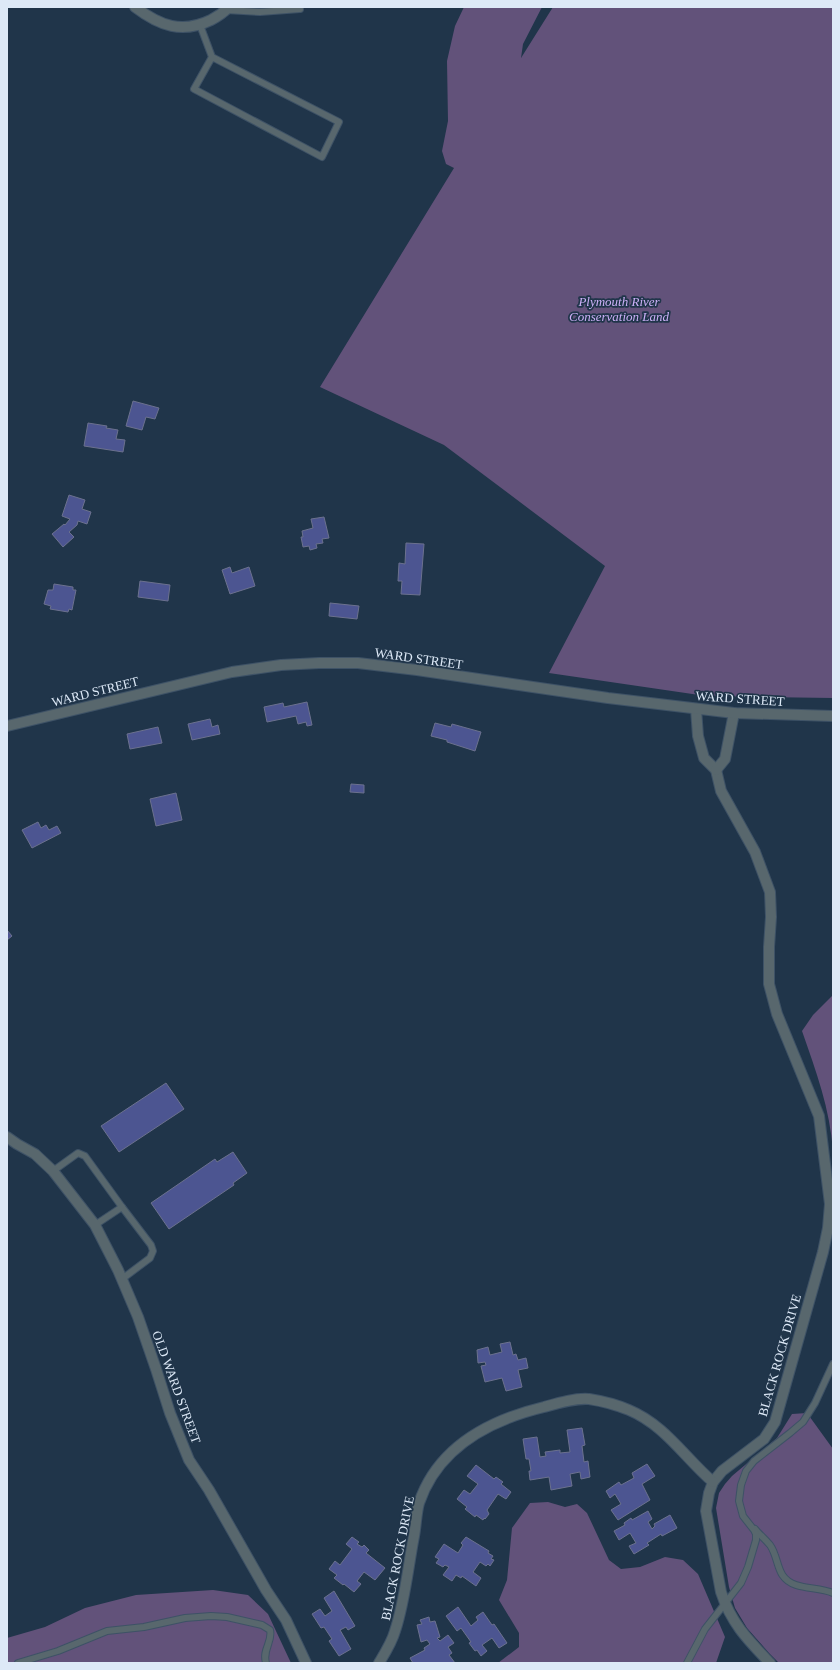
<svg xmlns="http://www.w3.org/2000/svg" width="840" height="1670" viewBox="0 0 840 1670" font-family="Georgia,serif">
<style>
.green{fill:#62527a}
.building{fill:#4c5591;stroke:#6b718e}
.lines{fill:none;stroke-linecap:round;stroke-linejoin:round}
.service-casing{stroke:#3e5266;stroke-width:8}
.minor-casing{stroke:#3e5266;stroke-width:12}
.tertiary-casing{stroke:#3e5266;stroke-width:12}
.service{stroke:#58676d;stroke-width:6}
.minor{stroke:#58676d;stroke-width:10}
.tertiary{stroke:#58676d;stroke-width:10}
.labels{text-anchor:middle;stroke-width:3.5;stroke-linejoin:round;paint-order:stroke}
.park-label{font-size:13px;font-style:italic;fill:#ccb0f7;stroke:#20354a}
.street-label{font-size:13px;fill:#dde9f7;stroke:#20354a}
</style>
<rect width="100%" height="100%" fill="#20354a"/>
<!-- green -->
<g class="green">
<path d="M 464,7 L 542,7 L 523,44 L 521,58 L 553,7 L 833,7 L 833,698 L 706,696 L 549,673 L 605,566 L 444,445 L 320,387 L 454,168 L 446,164 L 442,151 L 448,121 L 447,61 L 455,26 Z"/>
<path d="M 833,995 L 833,1151 C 830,1109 816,1071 802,1031 L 813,1015 Z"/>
<path d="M 807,1413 L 833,1449 L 833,1663 L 779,1663 L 769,1653 L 747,1628 L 735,1608 L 729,1587 L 716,1508 L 719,1493 L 725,1484 L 732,1476 L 777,1438 L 792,1414 Z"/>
<path d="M 548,1502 L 565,1507 L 577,1504 L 587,1513 L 609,1560 L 621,1569 L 640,1567 L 665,1557 L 683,1560 L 698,1574 L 725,1637 L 716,1663 L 498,1663 L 519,1647 L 519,1633 L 499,1600 L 507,1580 L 512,1528 L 530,1503 Z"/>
<path d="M 213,1590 L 248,1595 L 268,1614 L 291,1663 L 7,1663 L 7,1638 L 45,1627 L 85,1608 L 136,1595 Z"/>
</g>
<!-- building -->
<g class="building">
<path d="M 133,401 L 159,408 L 155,419 L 146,417 L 142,430 L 126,426 Z"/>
<path d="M 88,423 L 107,426 L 106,428 L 118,430 L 116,439 L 125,440 L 123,452 L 84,446 Z"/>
<path d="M 69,495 L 85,500 L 82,509 L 91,512 L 87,524 L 78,521 L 77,525 L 69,532 L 74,537 L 63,547 L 52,534 L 64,524 L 65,525 L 70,519 L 62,516 Z"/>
<path d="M 324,517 L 329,538 L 322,539 L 323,543 L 316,544 L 317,548 L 310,550 L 309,546 L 303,547 L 301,537 L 303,537 L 302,531 L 313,528 L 311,519 Z"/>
<path d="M 406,543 L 424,544 L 420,595 L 401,594 L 402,581 L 398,581 L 399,563 L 405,564 Z"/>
<path d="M 230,567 L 232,573 L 249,567 L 255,586 L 230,594 L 222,570 Z"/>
<path d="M 140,581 L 170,585 L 168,601 L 138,597 Z"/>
<path d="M 54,584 L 73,587 L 73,590 L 76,590 L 72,610 L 69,609 L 68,612 L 50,609 L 51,606 L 44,604 L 48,590 L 53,590 Z"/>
<path d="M 330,603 L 359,606 L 357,619 L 329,616 Z"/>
<path d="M 307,702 L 312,725 L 307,726 L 306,722 L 298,724 L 296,716 L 267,722 L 264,707 L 283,703 L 284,707 Z"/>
<path d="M 210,719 L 212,727 L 218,725 L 220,734 L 192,740 L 188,724 Z"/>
<path d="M 435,723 L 451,727 L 452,724 L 481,732 L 475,751 L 447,742 L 447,740 L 431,736 Z"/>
<path d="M 158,727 L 162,743 L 130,749 L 127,734 Z"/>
<path d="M 351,784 L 364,785 L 364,793 L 350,792 Z"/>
<path d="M 176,793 L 182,820 L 156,826 L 150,799 Z"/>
<path d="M 38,822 L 41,828 L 46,825 L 49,830 L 57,826 L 61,833 L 32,848 L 22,830 Z"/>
<path d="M 7,930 L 12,936 L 7,940 Z"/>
<path d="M 166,1083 L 184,1109 L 119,1152 L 101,1126 Z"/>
<path d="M 233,1152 L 247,1173 L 233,1183 L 234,1185 L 169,1229 L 151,1203 L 215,1159 L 217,1162 Z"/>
<path d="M 510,1342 L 513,1355 L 516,1354 L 518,1360 L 526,1358 L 528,1368 L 518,1370 L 522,1387 L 506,1391 L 502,1378 L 485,1382 L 481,1366 L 486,1365 L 485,1362 L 478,1363 L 477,1350 L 488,1347 L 490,1355 L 502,1352 L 500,1344 Z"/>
<path d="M 582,1428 L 585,1445 L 582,1446 L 584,1462 L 588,1461 L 590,1477 L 581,1479 L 580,1472 L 570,1474 L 572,1486 L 551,1490 L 549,1477 L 530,1480 L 529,1471 L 531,1471 L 529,1459 L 526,1459 L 523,1439 L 537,1437 L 540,1457 L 546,1456 L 545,1452 L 560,1450 L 560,1453 L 570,1452 L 567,1430 Z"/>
<path d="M 647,1464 L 655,1476 L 642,1484 L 650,1500 L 618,1520 L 611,1510 L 621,1504 L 615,1494 L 610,1498 L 606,1491 L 619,1482 L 621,1485 L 634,1478 L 632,1473 Z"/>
<path d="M 476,1465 L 494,1479 L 496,1477 L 503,1482 L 501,1484 L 511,1492 L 506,1499 L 498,1494 L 487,1510 L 489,1514 L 485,1519 L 484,1518 L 483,1520 L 476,1515 L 475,1517 L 465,1509 L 467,1507 L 457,1499 L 464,1490 L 470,1494 L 478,1484 L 467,1476 Z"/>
<path d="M 648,1511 L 652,1519 L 648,1522 L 652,1529 L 655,1526 L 654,1524 L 670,1515 L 677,1528 L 662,1536 L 661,1534 L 647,1543 L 649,1545 L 634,1554 L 629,1546 L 636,1543 L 630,1533 L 619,1540 L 614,1531 L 625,1525 L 624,1523 L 631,1518 L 632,1520 Z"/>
<path d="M 352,1537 L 359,1542 L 357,1544 L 362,1547 L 364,1545 L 369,1550 L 366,1553 L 385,1568 L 375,1580 L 364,1572 L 357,1581 L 361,1584 L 354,1592 L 344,1584 L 343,1585 L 334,1578 L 337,1575 L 329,1569 L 335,1561 L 340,1565 L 352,1549 L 346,1544 Z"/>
<path d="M 466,1537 L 489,1551 L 488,1553 L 493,1556 L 491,1559 L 494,1560 L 490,1566 L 488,1564 L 486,1566 L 480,1562 L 473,1572 L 481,1578 L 476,1586 L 462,1576 L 461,1578 L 456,1575 L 452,1581 L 443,1575 L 449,1567 L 445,1565 L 443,1567 L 436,1563 L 439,1559 L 435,1557 L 444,1544 L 458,1553 L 463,1545 L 461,1543 Z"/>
<path d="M 334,1591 L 355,1626 L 348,1630 L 346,1627 L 340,1630 L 351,1649 L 339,1656 L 329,1641 L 332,1639 L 324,1627 L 321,1628 L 312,1614 L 320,1609 L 325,1616 L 332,1611 L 324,1598 Z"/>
<path d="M 458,1607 L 471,1626 L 478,1620 L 476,1617 L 483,1612 L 492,1625 L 494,1624 L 507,1643 L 499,1648 L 492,1638 L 482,1645 L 487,1651 L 481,1656 L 477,1650 L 475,1651 L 469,1643 L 471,1642 L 461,1628 L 457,1631 L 446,1616 Z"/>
<path d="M 429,1617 L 430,1622 L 435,1621 L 440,1637 L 437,1638 L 440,1641 L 448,1635 L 454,1643 L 448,1647 L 452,1653 L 449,1655 L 455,1663 L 413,1663 L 410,1658 L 425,1650 L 424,1648 L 430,1644 L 427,1640 L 421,1642 L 417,1625 L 422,1624 L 420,1620 Z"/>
</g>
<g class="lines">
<!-- service casing -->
<g class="service-casing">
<g id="service">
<path d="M 226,10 L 260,12 L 300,9"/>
<path d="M 200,25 L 212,57 L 339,122 L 322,157 L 194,89 L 212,57"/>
<path d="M 53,1171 L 78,1153 L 85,1156 L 122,1207"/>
<path d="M 95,1225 L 122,1207 L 151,1245 L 153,1251 L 150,1258 L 122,1279"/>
<path d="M 755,1529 C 759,1534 765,1539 770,1545 C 780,1559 775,1578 796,1585 C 808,1589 821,1588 833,1593"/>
<path d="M 18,1663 L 58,1651 L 107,1631 L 144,1627 L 185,1618 L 211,1616 L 227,1617 L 262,1625 L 270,1630 C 273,1642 262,1649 266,1663"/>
<path d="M 687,1663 L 705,1629 L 741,1583 L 748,1567 L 756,1540 L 756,1534 L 754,1530 L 743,1516 L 739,1501 L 741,1485 L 746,1471 L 754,1461 L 790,1433 L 803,1422 L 815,1403 L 833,1364"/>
</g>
</g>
<!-- minor casing -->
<g class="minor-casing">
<g id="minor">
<path d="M 135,7 C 160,26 182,34 211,20 C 217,17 224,12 229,7"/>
<path d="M 696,709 L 698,736 L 704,758 L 716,770 L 721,791 L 755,852 L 770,892 L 771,917 L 769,947 L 769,984 L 777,1014 L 819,1116 L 830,1204 L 828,1228 L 823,1252 L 775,1422 L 764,1439 L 722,1471 L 713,1482 L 709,1493 L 706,1511 L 721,1592 C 731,1623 748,1640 770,1663"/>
<path d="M 716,770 L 725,759 L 734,713"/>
<path d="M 7,1137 L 17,1144 L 35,1154 L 53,1171 L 95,1225 L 118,1270 L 138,1317 L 156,1369 L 170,1413 L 189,1460 L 209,1490 L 266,1590 L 286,1620 L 306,1663"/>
<path d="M 379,1663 C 385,1653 392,1642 395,1631 C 405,1601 408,1567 414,1536 C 416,1526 416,1514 419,1503 C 438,1447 490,1420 544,1407 C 558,1403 574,1398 589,1399 C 602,1401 617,1405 629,1410 C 665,1425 685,1458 713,1482"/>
</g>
</g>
<!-- tertiary casing -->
<g class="tertiary-casing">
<path id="tertiary" d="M 7,726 L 232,672 L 281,665 L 319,663 L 358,663 L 417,670 L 608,698 L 734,713 L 833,716"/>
</g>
<!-- service -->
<use href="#service" class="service"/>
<!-- minor -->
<use href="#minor" class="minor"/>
<!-- tertiary -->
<use href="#tertiary" class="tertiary"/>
</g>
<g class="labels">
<!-- park labels -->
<g class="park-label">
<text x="619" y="306">Plymouth River<tspan x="619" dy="15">Conservation Land</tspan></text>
</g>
<!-- street labels -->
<g class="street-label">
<text transform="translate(419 658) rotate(8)" y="5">WARD STREET</text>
<text transform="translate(95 691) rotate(-14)" y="5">WARD STREET</text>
<text transform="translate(740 698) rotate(4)" y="5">WARD STREET</text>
<text transform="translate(779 1355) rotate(-74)" y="5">BLACK ROCK DRIVE</text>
<text transform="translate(177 1387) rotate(70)" y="5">OLD WARD STREET</text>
<text transform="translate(397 1558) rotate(-79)" y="5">BLACK ROCK DRIVE</text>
</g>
</g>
<!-- border -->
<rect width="840" height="1670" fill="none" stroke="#dde9f7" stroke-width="16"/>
</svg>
